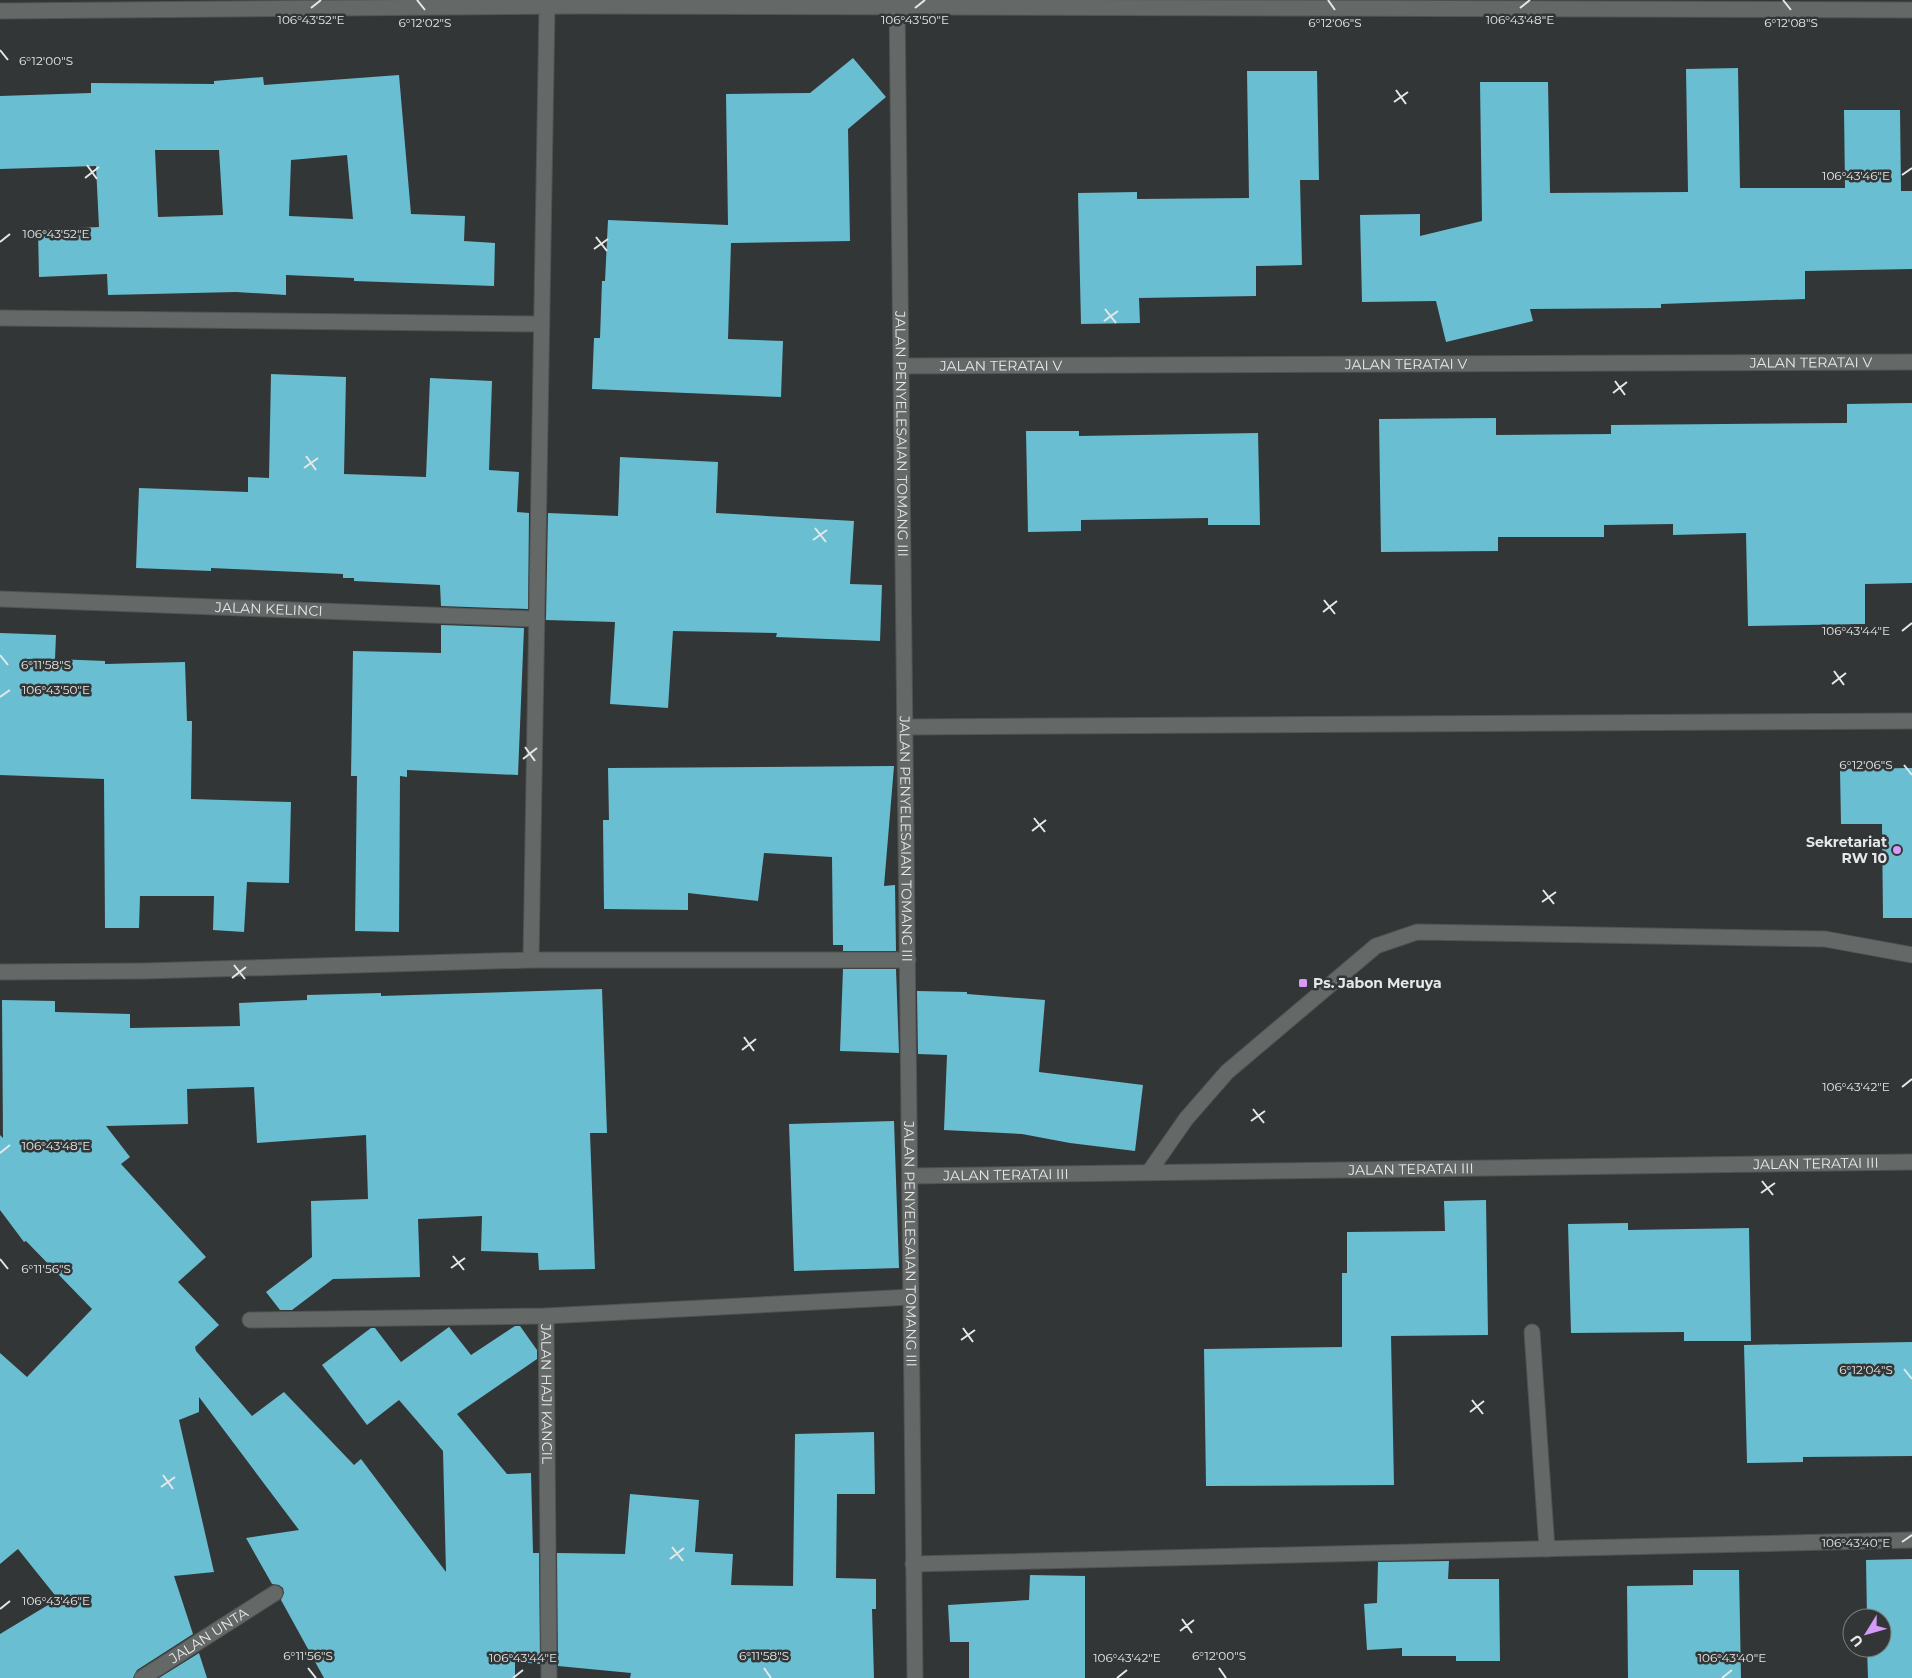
<svg xmlns="http://www.w3.org/2000/svg" width="1912" height="1678" viewBox="0 0 1912 1678" font-family="Montserrat,sans-serif">
<style>
.building{fill:#6abed2;fill-rule:evenodd}
.lines{fill:none;stroke-linecap:round;stroke-linejoin:round}
.lane-casing{stroke:#4f5352;stroke-width:17}
.street-casing{stroke:#4f5352;stroke-width:17}
.lane{stroke:#646867;stroke-width:15}
.street{stroke:#646867;stroke-width:15}
.ticks{fill:none;stroke:#e6e8e8;stroke-width:2}
.poi-dot{fill:#d89af8;stroke:#333636;stroke-width:2}
.labels{text-anchor:middle;stroke-width:5;stroke-linejoin:round;paint-order:stroke}
.street-label{font-size:14px;fill:#e6e8e8;stroke:#333636}
.poi-label{font-size:14px;font-weight:bold;fill:#e6e8e8;stroke:#333636;text-anchor:end}
.ticks-label{font-size:12px;text-anchor:middle;fill:#e6e8e8;stroke:#333636;stroke-width:5;stroke-linejoin:round;paint-order:stroke}
</style>
<rect width="100%" height="100%" fill="#333636"/>
<!-- building -->
<g class="building">
<path d="M 853,58 L 886,97 L 848,129 L 850,241 L 731,243 L 728,339 L 783,341 L 781,397 L 592,389 L 594,338 L 600,338 L 602,281 L 605,281 L 608,220 L 728,225 L 726,94 L 810,93 Z"/>
<path d="M 1738,68 L 1740,188 L 1845,188 L 1844,110 L 1900,110 L 1901,191 L 1912,191 L 1912,269 L 1805,271 L 1805,299 L 1661,304 L 1661,308 L 1530,309 L 1533,321 L 1446,342 L 1436,301 L 1362,302 L 1360,215 L 1420,214 L 1420,236 L 1482,221 L 1480,82 L 1548,82 L 1550,193 L 1688,192 L 1686,69 Z"/>
<path d="M 1247,71 L 1317,71 L 1319,180 L 1300,180 L 1302,265 L 1256,266 L 1256,296 L 1139,298 L 1140,323 L 1081,324 L 1078,193 L 1137,192 L 1137,199 L 1249,198 Z"/>
<path d="M 399,75 L 411,214 L 465,216 L 464,241 L 495,243 L 494,286 L 354,281 L 354,278 L 286,275 L 286,295 L 236,292 L 108,295 L 107,274 L 39,277 L 38,230 L 99,227 L 96,166 L 0,169 L 0,96 L 91,93 L 91,83 L 214,84 L 214,81 L 263,77 L 264,85 ZM 155,150 L 219,150 L 223,215 L 158,217 ZM 347,155 L 353,219 L 289,216 L 291,160 Z"/>
<path d="M 271,374 L 346,377 L 344,474 L 426,477 L 430,378 L 492,381 L 489,470 L 519,472 L 517,512 L 529,513 L 528,609 L 441,606 L 440,585 L 354,581 L 354,578 L 343,578 L 343,574 L 211,568 L 211,571 L 136,568 L 139,488 L 248,492 L 248,477 L 269,478 Z"/>
<path d="M 1912,403 L 1912,583 L 1865,584 L 1865,624 L 1748,626 L 1746,533 L 1673,535 L 1673,524 L 1604,525 L 1604,537 L 1498,537 L 1498,551 L 1381,552 L 1379,419 L 1496,418 L 1496,435 L 1611,434 L 1611,425 L 1847,423 L 1847,404 Z"/>
<path d="M 1026,431 L 1079,431 L 1079,436 L 1258,433 L 1260,525 L 1208,525 L 1208,518 L 1081,520 L 1081,531 L 1028,532 Z"/>
<path d="M 620,457 L 718,462 L 716,513 L 854,521 L 850,584 L 882,585 L 880,641 L 776,637 L 777,633 L 673,631 L 668,708 L 610,704 L 615,622 L 546,620 L 548,513 L 618,516 Z"/>
<path d="M 441,625 L 524,628 L 518,775 L 407,770 L 407,777 L 400,776 L 399,932 L 355,931 L 357,776 L 351,776 L 353,651 L 441,653 Z"/>
<path d="M 0,633 L 56,635 L 55,659 L 105,661 L 105,664 L 185,662 L 187,721 L 192,721 L 191,799 L 291,802 L 289,883 L 247,882 L 244,932 L 213,930 L 214,896 L 140,896 L 139,928 L 105,928 L 104,779 L 0,775 Z"/>
<path d="M 894,766 L 884,886 L 895,885 L 896,951 L 843,951 L 843,945 L 833,945 L 832,857 L 764,853 L 758,901 L 688,893 L 688,910 L 604,909 L 603,820 L 609,820 L 608,768 Z"/>
<path d="M 1912,768 L 1912,918 L 1883,918 L 1882,824 L 1841,824 L 1840,769 Z"/>
<path d="M 843,969 L 896,969 L 899,1053 L 840,1051 Z"/>
<path d="M 602,989 L 607,1133 L 590,1133 L 595,1269 L 539,1270 L 538,1253 L 481,1251 L 482,1216 L 418,1219 L 420,1277 L 333,1279 L 292,1310 L 280,1310 L 266,1292 L 312,1257 L 311,1201 L 368,1199 L 366,1135 L 257,1143 L 254,1087 L 187,1089 L 188,1124 L 106,1126 L 130,1157 L 121,1164 L 206,1257 L 178,1282 L 219,1325 L 195,1347 L 196,1351 L 252,1416 L 284,1392 L 354,1465 L 361,1459 L 446,1572 L 443,1451 L 399,1400 L 367,1425 L 322,1365 L 371,1328 L 375,1328 L 401,1362 L 449,1327 L 471,1355 L 515,1326 L 520,1326 L 537,1350 L 537,1359 L 457,1414 L 507,1474 L 531,1473 L 533,1553 L 539,1553 L 540,1664 L 515,1662 L 515,1678 L 324,1678 L 281,1600 L 284,1593 L 283,1588 L 279,1585 L 272,1584 L 246,1538 L 299,1530 L 199,1397 L 199,1412 L 179,1420 L 214,1572 L 174,1576 L 193,1634 L 137,1670 L 133,1678 L 0,1678 L 0,1634 L 58,1599 L 18,1549 L 0,1564 L 0,1353 L 27,1377 L 92,1309 L 26,1241 L 24,1242 L 0,1210 L 0,1135 L 3,1138 L 2,1000 L 55,1001 L 55,1012 L 130,1014 L 130,1028 L 240,1026 L 239,1003 L 307,1000 L 307,995 L 381,993 L 381,996 Z"/>
<path d="M 917,991 L 967,992 L 967,994 L 1045,1000 L 1039,1072 L 1143,1085 L 1135,1151 L 1070,1143 L 1022,1134 L 944,1130 L 947,1055 L 918,1054 Z"/>
<path d="M 894,1121 L 899,1268 L 794,1271 L 789,1124 Z"/>
<path d="M 1486,1200 L 1488,1335 L 1391,1336 L 1394,1485 L 1206,1486 L 1204,1349 L 1342,1347 L 1342,1273 L 1347,1273 L 1347,1232 L 1445,1231 L 1444,1201 Z"/>
<path d="M 1628,1223 L 1628,1230 L 1749,1228 L 1751,1341 L 1684,1341 L 1684,1332 L 1571,1333 L 1568,1224 Z"/>
<path d="M 1912,1342 L 1912,1456 L 1803,1457 L 1803,1462 L 1747,1463 L 1744,1345 Z"/>
<path d="M 874,1432 L 875,1494 L 837,1494 L 836,1578 L 876,1579 L 876,1609 L 872,1609 L 874,1678 L 630,1678 L 631,1673 L 558,1666 L 557,1553 L 625,1554 L 630,1494 L 699,1500 L 695,1552 L 733,1554 L 731,1585 L 793,1586 L 795,1434 Z"/>
<path d="M 1912,1559 L 1912,1678 L 1868,1678 L 1867,1648 L 1882,1648 L 1882,1618 L 1867,1618 L 1866,1560 Z"/>
<path d="M 1449,1561 L 1448,1579 L 1499,1579 L 1500,1661 L 1456,1661 L 1456,1656 L 1402,1656 L 1402,1648 L 1367,1650 L 1364,1604 L 1377,1603 L 1378,1562 Z"/>
<path d="M 1693,1570 L 1739,1570 L 1741,1678 L 1628,1678 L 1627,1586 L 1693,1585 Z"/>
<path d="M 1030,1575 L 1085,1576 L 1085,1678 L 969,1678 L 969,1642 L 950,1642 L 948,1605 L 1029,1600 Z"/>
<path d="M 199,1653 L 207,1678 L 159,1678 Z"/>
</g>
<g class="lines">
<!-- lane casing -->
<g class="lane-casing">
<path id="lane" d="M 1149,1172 L 1186,1119 L 1227,1072 L 1376,946 L 1417,932 L 1825,939 L 1912,955"/>
</g>
<!-- street casing -->
<g class="street-casing">
<g id="street">
<path id="s1" d="M 897,0 L 915,1678"/>
<path d="M 0,11 L 579,6 L 1912,10"/>
<path d="M 0,318 L 541,324"/>
<path id="s2" d="M 901,366 L 1912,362"/>
<path id="s3" d="M 0,599 L 537,619"/>
<path d="M 905,727 L 1912,721"/>
<path d="M 531,960 L 547,7"/>
<path d="M 0,972 L 144,971 L 531,960 L 908,960"/>
<path id="s4" d="M 910,1176 L 1912,1162"/>
<path id="s5" d="M 546,1316 L 549,1678"/>
<path d="M 250,1320 L 546,1316 L 911,1297"/>
<path d="M 1532,1332 L 1547,1549"/>
<path d="M 913,1564 L 1912,1540"/>
<path id="s6" d="M 142,1678 L 275,1593"/>
</g>
</g>
<!-- lane -->
<use href="#lane" class="lane"/>
<!-- street -->
<use href="#street" class="street"/>
</g>
<!-- ticks -->
<path class="ticks" d="M 417,0 L 425,10M 1328,0 L 1335,10M 1783,0 L 1791,10M 311,8 L 321,0M 915,8 L 925,0M 1520,8 L 1530,0M 0,50 L 8,60M 1396,90 L 1406,104M 1394,102 L 1408,92M 87,165 L 97,179M 1902,175 L 1912,168M 85,178 L 99,167M 596,237 L 607,251M 0,242 L 10,234M 594,249 L 608,239M 1105,309 L 1116,323M 1104,321 L 1118,311M 1615,381 L 1625,395M 1613,393 L 1627,382M 306,456 L 316,470M 304,468 L 318,458M 815,528 L 826,542M 813,540 L 827,530M 1324,600 L 1335,614M 1323,612 L 1337,601M 1902,631 L 1912,623M 0,655 L 8,665M 1834,671 L 1844,685M 1832,684 L 1846,673M 0,697 L 10,690M 525,747 L 535,761M 523,759 L 537,748M 1904,765 L 1912,775M 1034,818 L 1045,832M 1032,831 L 1046,820M 1543,890 L 1554,904M 1542,902 L 1556,892M 234,965 L 245,979M 232,978 L 246,967M 744,1037 L 754,1051M 742,1050 L 756,1039M 1902,1087 L 1912,1079M 1253,1109 L 1264,1123M 1251,1121 L 1265,1111M 0,1153 L 10,1145M 1762,1181 L 1773,1195M 1761,1193 L 1775,1183M 453,1256 L 464,1270M 0,1259 L 8,1269M 451,1268 L 465,1258M 963,1328 L 973,1342M 961,1340 L 975,1330M 1904,1369 L 1912,1379M 1472,1400 L 1483,1414M 1470,1412 L 1484,1401M 163,1475 L 173,1489M 161,1487 L 175,1477M 1902,1542 L 1912,1535M 672,1547 L 683,1561M 670,1559 L 684,1548M 0,1609 L 10,1601M 1182,1619 L 1192,1633M 1180,1631 L 1194,1620M 308,1668 L 316,1678M 764,1668 L 771,1678M 1219,1668 L 1226,1678M 513,1678 L 523,1670M 1117,1678 L 1127,1670M 1722,1678 L 1732,1670"/>
<!-- markers -->
<g class="poi-dot">
<circle cx="1897" cy="850" r="5"/>
<rect x="1298" y="978" width="10" height="10" rx="2.5"/>
</g>
<g class="labels">
<!-- street labels -->
<g class="street-label">
<text dy="5" stroke="none"><textPath href="#s2" startOffset="910">JALAN TERATAI V</textPath></text>
<text dy="5" stroke="none"><textPath href="#s2" startOffset="505">JALAN TERATAI V</textPath></text>
<text dy="5" stroke="none"><textPath href="#s2" startOffset="100">JALAN TERATAI V</textPath></text>
<text dy="5" stroke="none"><textPath href="#s1" startOffset="434">JALAN PENYELESAIAN TOMANG III</textPath></text>
<text dy="5" stroke="none"><textPath href="#s3" startOffset="269">JALAN KELINCI</textPath></text>
<text dy="5" stroke="none"><textPath href="#s1" startOffset="839">JALAN PENYELESAIAN TOMANG III</textPath></text>
<text dy="5" stroke="none"><textPath href="#s4" startOffset="906">JALAN TERATAI III</textPath></text>
<text dy="5" stroke="none"><textPath href="#s4" startOffset="501">JALAN TERATAI III</textPath></text>
<text dy="5" stroke="none"><textPath href="#s4" startOffset="96">JALAN TERATAI III</textPath></text>
<text dy="5" stroke="none"><textPath href="#s1" startOffset="1244">JALAN PENYELESAIAN TOMANG III</textPath></text>
<text dy="5" stroke="none"><textPath href="#s5" startOffset="78">JALAN HAJI KANCIL</textPath></text>
<text dy="5" stroke="none"><textPath href="#s6" startOffset="79">JALAN UNTA</textPath></text>
</g>
<!-- poi labels -->
<g class="poi-label">
<text x="1887" y="847">Sekretariat<tspan x="1887" dy="16">RW 10</tspan></text>
<text x="1313" y="988" text-anchor="start">Ps. Jabon Meruya</text>
</g>
</g>
<g class="ticks-label">
<text x="311" y="24">106°43'52"E</text>
<text x="915" y="24">106°43'50"E</text>
<text x="1520" y="24">106°43'48"E</text>
<text x="425" y="27">6°12'02"S</text>
<text x="1335" y="27">6°12'06"S</text>
<text x="1791" y="27">6°12'08"S</text>
<text x="46" y="65">6°12'00"S</text>
<text x="1856" y="180">106°43'46"E</text>
<text x="56" y="238">106°43'52"E</text>
<text x="1856" y="635">106°43'44"E</text>
<text x="46" y="669">6°11'58"S</text>
<text x="56" y="694">106°43'50"E</text>
<text x="1866" y="769">6°12'06"S</text>
<text x="1856" y="1091">106°43'42"E</text>
<text x="56" y="1150">106°43'48"E</text>
<text x="46" y="1273">6°11'56"S</text>
<text x="1866" y="1374">6°12'04"S</text>
<text x="1856" y="1547">106°43'40"E</text>
<text x="56" y="1605">106°43'46"E</text>
<text x="308" y="1660">6°11'56"S</text>
<text x="764" y="1660">6°11'58"S</text>
<text x="1219" y="1660">6°12'00"S</text>
<text x="523" y="1662">106°43'44"E</text>
<text x="1127" y="1662">106°43'42"E</text>
<text x="1732" y="1662">106°43'40"E</text>
</g>
<!-- north arrow -->
<g transform="translate(1867 1633) rotate(233)"><circle r="24" fill="#333636" stroke="#7b7d7d"/>
<path d="M0-4L9 19L0 12L-9 19Z" fill="#d89af8"/>
<text y="-8" font-size="14" font-weight="bold" text-anchor="middle" fill="#e6e8e8">U</text>
</g>
</svg>
